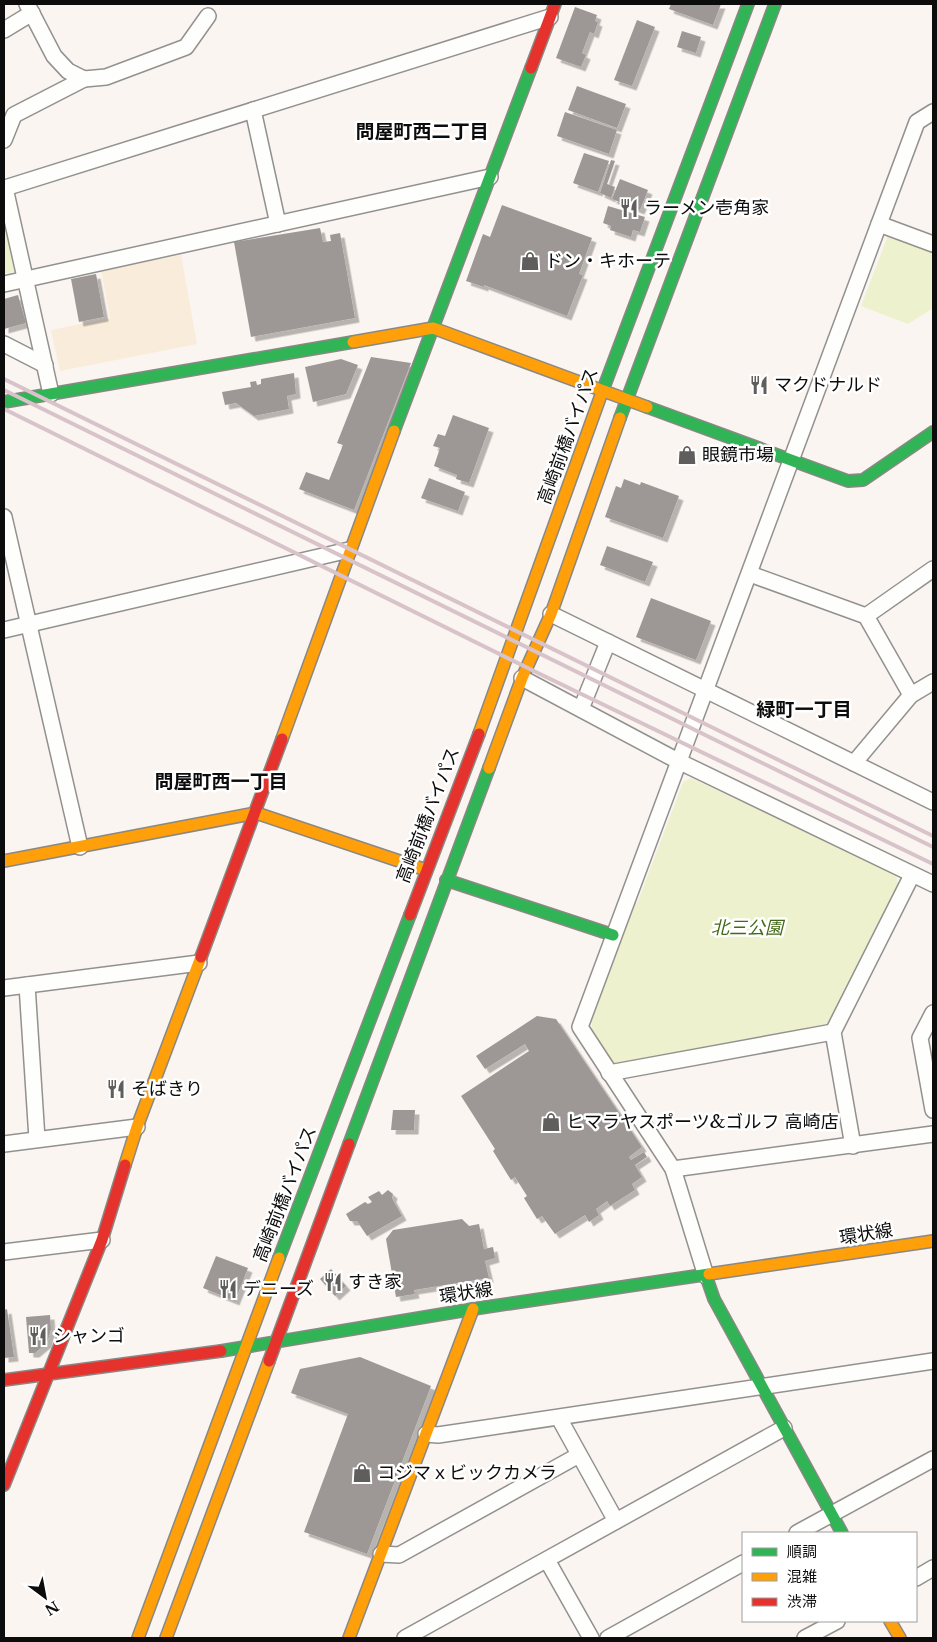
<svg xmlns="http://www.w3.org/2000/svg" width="937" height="1642" viewBox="0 0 937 1642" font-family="'Libre Baskerville','Noto Sans JP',serif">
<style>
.farmland{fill:#f9ecda}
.green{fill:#eef1cd}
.building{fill:#9d9896;filter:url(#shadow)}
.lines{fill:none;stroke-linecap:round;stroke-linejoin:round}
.street-casing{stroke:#93918f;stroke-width:18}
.fast-casing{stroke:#8a8885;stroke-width:14}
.slow-casing{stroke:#8a8885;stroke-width:14}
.jam-casing{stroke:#8a8885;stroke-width:14}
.street{stroke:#fefefd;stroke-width:15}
.fast{stroke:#30b455;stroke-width:11}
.slow{stroke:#ff9f0a;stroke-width:11}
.jam{stroke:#e5322d;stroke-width:11}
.rail{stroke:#d8c3ca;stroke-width:4}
.labels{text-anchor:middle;stroke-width:5;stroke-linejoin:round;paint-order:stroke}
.poi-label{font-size:18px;fill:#0c0c0c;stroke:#fff;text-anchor:start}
.street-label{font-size:18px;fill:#0c0c0c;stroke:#fff}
.park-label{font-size:18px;font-style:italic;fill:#436917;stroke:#fff}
.neighbourhood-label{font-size:19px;font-weight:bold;fill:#0c0c0c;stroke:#fff}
</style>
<defs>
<filter id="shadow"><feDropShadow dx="4.5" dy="4.5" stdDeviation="0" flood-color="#0004"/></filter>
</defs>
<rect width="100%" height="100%" fill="#faf5f0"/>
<!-- farmland -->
<path class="farmland" d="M 181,255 L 197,344 L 60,371 L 51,330 L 110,318 L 101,270 Z"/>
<!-- green -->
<g class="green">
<path d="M 4,214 L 17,271 L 4,274 Z"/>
<path d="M 889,233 L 933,251 L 933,308 L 908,324 L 861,306 Z"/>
<path d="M 691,778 L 896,875 L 898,885 L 833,1022 L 825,1028 L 615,1065 C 597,1053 588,1032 593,1011 L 632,907 L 638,901 L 683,782 Z"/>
</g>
<!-- building -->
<g class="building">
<path d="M 671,4 L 721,4 L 713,25 L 669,9 Z"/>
<path d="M 575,7 L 597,15 L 595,21 L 598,22 L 594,34 L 590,32 L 582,53 L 586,55 L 581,67 L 556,58 Z"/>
<path d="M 637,20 L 655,27 L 632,86 L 614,80 Z"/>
<path d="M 682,31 L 701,37 L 696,53 L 677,47 Z"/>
<path d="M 577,86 L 626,104 L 617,128 L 568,110 Z"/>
<path d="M 565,112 L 617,130 L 609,154 L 557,136 Z"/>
<path d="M 584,153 L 609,161 L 598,192 L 573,183 Z"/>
<path d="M 611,160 L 615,161 L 607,184 L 615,187 L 611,198 L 600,193 Z"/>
<path d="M 620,179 L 648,190 L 640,210 L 612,199 Z"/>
<path d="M 502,205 L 592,238 L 579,274 L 583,275 L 567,316 L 484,285 L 484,287 L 466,281 L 483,234 L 490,237 Z"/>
<path d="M 608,206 L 645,217 L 640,232 L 633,230 L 631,237 L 610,230 L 611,226 L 603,223 Z"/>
<path d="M 320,228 L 323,242 L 331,241 L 330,235 L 340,233 L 355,318 L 251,337 L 234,242 Z"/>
<path d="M 96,274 L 104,317 L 79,322 L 71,279 Z"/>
<path d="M 18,295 L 26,323 L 4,329 L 4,299 Z"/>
<path d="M 371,357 L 411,363 L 354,510 L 299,489 L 306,472 L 329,480 L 343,445 L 337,443 Z"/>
<path d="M 341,359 L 358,365 L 346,394 L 313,402 L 305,367 Z"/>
<path d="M 294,373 L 296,394 L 287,396 L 289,409 L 254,416 L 236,403 L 225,405 L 222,392 L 251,387 L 250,382 L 256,381 L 257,385 L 261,384 L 261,379 Z"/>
<path d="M 453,415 L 489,428 L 469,483 L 456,479 L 457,475 L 434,466 L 440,448 L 433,446 L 438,434 L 445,436 Z"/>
<path d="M 429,478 L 465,492 L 458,511 L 421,498 Z"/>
<path d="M 624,479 L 640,485 L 641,482 L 679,496 L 663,538 L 605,517 L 616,486 L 621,488 Z"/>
<path d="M 607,546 L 653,562 L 645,582 L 600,565 Z"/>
<path d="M 651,598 L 711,621 L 696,660 L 636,637 Z"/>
<path d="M 537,1016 L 556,1019 L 642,1147 L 629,1157 L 631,1160 L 644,1152 L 647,1157 L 635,1165 L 642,1177 L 632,1184 L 635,1190 L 610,1206 L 607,1201 L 596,1209 L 599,1215 L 589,1222 L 585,1215 L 555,1234 L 542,1216 L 537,1219 L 524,1198 L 527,1196 L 515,1177 L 511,1180 L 493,1151 L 495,1149 L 461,1096 L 529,1051 L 525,1044 L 485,1069 L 476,1056 Z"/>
<path d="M 393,1110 L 415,1110 L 414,1130 L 391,1130 Z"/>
<path d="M 388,1190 L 393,1194 L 392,1198 L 402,1216 L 367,1236 L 357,1221 L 350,1221 L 346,1214 L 365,1202 L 368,1204 L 372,1202 L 368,1197 L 379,1191 L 382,1195 Z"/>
<path d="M 462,1219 L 469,1226 L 479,1224 L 484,1249 L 493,1247 L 495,1258 L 485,1261 L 489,1278 L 414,1290 L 415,1294 L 396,1297 L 386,1239 L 393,1230 Z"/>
<path d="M 216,1256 L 248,1268 L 235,1301 L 203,1288 Z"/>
<path d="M 331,1269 L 346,1286 L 335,1296 L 320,1279 Z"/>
<path d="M 7,1309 L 14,1357 L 4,1358 L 4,1310 Z"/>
<path d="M 50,1315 L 51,1329 L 47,1343 L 35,1353 L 29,1353 L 26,1317 Z"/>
<path d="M 360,1357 L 431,1386 L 367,1554 L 304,1532 L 348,1414 L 291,1393 L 300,1369 Z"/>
</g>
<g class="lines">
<!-- street casing -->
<g class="street-casing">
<g id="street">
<path d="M 27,4 L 54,56 L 68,71 L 84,79 L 106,77 L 186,47 L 208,16"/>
<path d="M 4,30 L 32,13"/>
<path d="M 253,110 L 278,224"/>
<path d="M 4,140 L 14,115 L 84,79"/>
<path d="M 879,224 L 933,244"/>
<path d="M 4,284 L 490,177"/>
<path d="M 4,344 L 45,365"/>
<path d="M 51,394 L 5,188 L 550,17"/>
<path d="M 4,517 L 80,847"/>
<path d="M 750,574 L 866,616 L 911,695"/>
<path d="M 551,614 L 933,802"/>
<path d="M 866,616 L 933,569"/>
<path d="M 4,630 L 349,550"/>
<path d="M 522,678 L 678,761 L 933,884"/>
<path d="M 581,709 L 608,642"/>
<path d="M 854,763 L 911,695 L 933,682"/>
<path d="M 27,985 L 37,1139"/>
<path d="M 4,988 L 199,963"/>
<path d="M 933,1013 L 920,1038 L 933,1110"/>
<path d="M 609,1073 L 833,1032"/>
<path d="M 4,1144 L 137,1127"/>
<path d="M 853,1146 L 833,1032 L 912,875"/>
<path d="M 673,1169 L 933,1134"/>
<path d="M 4,1252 L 102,1240"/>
<path d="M 706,1276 L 673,1169 L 580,1027 L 917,122 L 933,112"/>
<path d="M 559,1418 L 616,1521"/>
<path d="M 426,1434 L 438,1435 L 933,1361"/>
<path d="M 797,1533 L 933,1459"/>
<path d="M 381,1554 L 399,1555 L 579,1455"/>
<path d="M 547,1560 L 591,1638"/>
<path d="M 916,1578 L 933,1568"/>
<path d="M 405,1638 L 784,1428"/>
<path d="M 608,1638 L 743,1563"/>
<path d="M 805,1638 L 837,1621"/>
</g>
</g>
<!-- fast casing -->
<g class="fast-casing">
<g id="fast">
<path d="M 601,395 L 748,4"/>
<path d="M 4,402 L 353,342"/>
<path d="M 647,407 L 848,481 L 863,480 L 933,432"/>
<path d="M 620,418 L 775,4"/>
<path d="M 394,431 L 531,68"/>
<path d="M 446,880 L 613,935"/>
<path d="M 349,1144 L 489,768"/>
<path d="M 279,1258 L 410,915"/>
<path d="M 706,1276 L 714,1299 L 842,1533"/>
<path d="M 221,1351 L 473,1309 L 709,1274"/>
</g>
</g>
<!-- slow casing -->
<g class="slow-casing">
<g id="slow">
<path d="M 353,342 L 433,328 L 647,407"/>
<path d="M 479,734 L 601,395"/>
<path d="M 282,739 L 394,431"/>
<path d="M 489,768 L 522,678 L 551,614 L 620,418"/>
<path d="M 4,861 L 256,813 L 426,870"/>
<path d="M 125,1165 L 137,1127 L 201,957"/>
<path d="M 709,1274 L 933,1241"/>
<path d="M 890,1621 L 900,1638"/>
<path d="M 138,1638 L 279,1258"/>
<path d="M 166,1638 L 269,1361"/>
<path d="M 349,1638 L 473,1309"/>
</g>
</g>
<!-- jam casing -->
<g class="jam-casing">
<g id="jam">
<path d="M 531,68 L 555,4"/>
<path d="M 410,915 L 479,734"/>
<path d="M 201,957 L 282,739"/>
<path d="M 269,1361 L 349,1144"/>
<path d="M 4,1380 L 221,1351"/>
<path d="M 4,1485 L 102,1240 L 125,1165"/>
</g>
</g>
<!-- street -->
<use href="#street" class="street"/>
<!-- fast -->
<use href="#fast" class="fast"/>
<!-- slow -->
<use href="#slow" class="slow"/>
<!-- jam -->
<use href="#jam" class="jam"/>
<!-- rail -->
<g class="rail">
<path d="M 4,379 L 933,836"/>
<path d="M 4,390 L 933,847"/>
<path d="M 4,409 L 540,674 L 933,864"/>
</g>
</g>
<!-- icons -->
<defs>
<g id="restaurant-bare" transform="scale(1.5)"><path d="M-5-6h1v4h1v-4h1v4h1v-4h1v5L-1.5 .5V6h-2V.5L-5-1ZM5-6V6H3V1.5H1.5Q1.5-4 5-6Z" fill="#5f5e5c" stroke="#fff" stroke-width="2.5" paint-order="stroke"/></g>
<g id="shop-bare" transform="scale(1.5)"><path d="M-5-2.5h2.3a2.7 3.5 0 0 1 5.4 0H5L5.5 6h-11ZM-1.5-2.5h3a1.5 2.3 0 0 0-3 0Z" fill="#5f5e5c" stroke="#fff" stroke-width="2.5" paint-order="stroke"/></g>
</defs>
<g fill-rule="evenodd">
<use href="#restaurant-bare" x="629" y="208"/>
<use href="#shop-bare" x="530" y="261"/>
<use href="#restaurant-bare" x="759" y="385"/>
<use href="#shop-bare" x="687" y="455"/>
<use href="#restaurant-bare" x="116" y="1089"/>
<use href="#shop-bare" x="551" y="1122"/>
<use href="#restaurant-bare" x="333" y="1282"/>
<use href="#restaurant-bare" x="228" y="1289"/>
<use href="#restaurant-bare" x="38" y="1336"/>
<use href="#shop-bare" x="362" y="1473"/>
</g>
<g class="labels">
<!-- poi labels -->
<g class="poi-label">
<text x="644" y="214">ラーメン壱角家</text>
<text x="545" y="267">ドン・キホーテ</text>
<text x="774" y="391">マクドナルド</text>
<text x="702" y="461">眼鏡市場</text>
<text x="131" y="1095">そばきり</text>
<text x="566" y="1128">ヒマラヤスポーツ&amp;ゴルフ 高崎店</text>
<text x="348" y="1288">すき家</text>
<text x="243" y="1295">デニーズ</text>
<text x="53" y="1342">シャンゴ</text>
<text x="377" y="1479">コジマｘビックカメラ</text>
</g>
<!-- street labels -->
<g class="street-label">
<text transform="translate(568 436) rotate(-70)" y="6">高崎前橋バイパス</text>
<text transform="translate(428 815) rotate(-69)" y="6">高崎前橋バイパス</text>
<text transform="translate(285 1194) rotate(-69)" y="6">高崎前橋バイパス</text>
<text transform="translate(866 1234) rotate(-9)" y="6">環状線</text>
<text transform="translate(466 1293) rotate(-9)" y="6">環状線</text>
</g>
<!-- park labels -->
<g class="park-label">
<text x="747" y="934">北三公園</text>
</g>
<!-- neighbourhood labels -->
<g class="neighbourhood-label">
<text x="422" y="138">問屋町西二丁目</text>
<text x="804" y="716">緑町一丁目</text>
<text x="221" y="788">問屋町西一丁目</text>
</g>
</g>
<!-- border -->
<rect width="937" height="1642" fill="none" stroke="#0c0c0c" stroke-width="10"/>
<!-- legend -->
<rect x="742" y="1532" width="175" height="90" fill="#ffffff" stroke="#9e9e9e"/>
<rect x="752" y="1548" width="25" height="8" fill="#30b455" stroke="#9e9e9e"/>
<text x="787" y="1557" font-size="15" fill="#0c0c0c">順調</text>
<rect x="752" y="1573" width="25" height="8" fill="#ff9f0a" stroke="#9e9e9e"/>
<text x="787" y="1582" font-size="15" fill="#0c0c0c">混雑</text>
<rect x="752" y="1598" width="25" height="8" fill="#e5322d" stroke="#9e9e9e"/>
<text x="787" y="1607" font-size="15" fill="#0c0c0c">渋滞</text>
<!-- north arrow -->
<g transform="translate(45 1597) rotate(148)" stroke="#ffffff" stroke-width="4" paint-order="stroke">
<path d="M0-4L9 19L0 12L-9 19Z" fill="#0c0c0c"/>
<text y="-8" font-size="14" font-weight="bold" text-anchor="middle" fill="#0c0c0c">N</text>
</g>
</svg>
